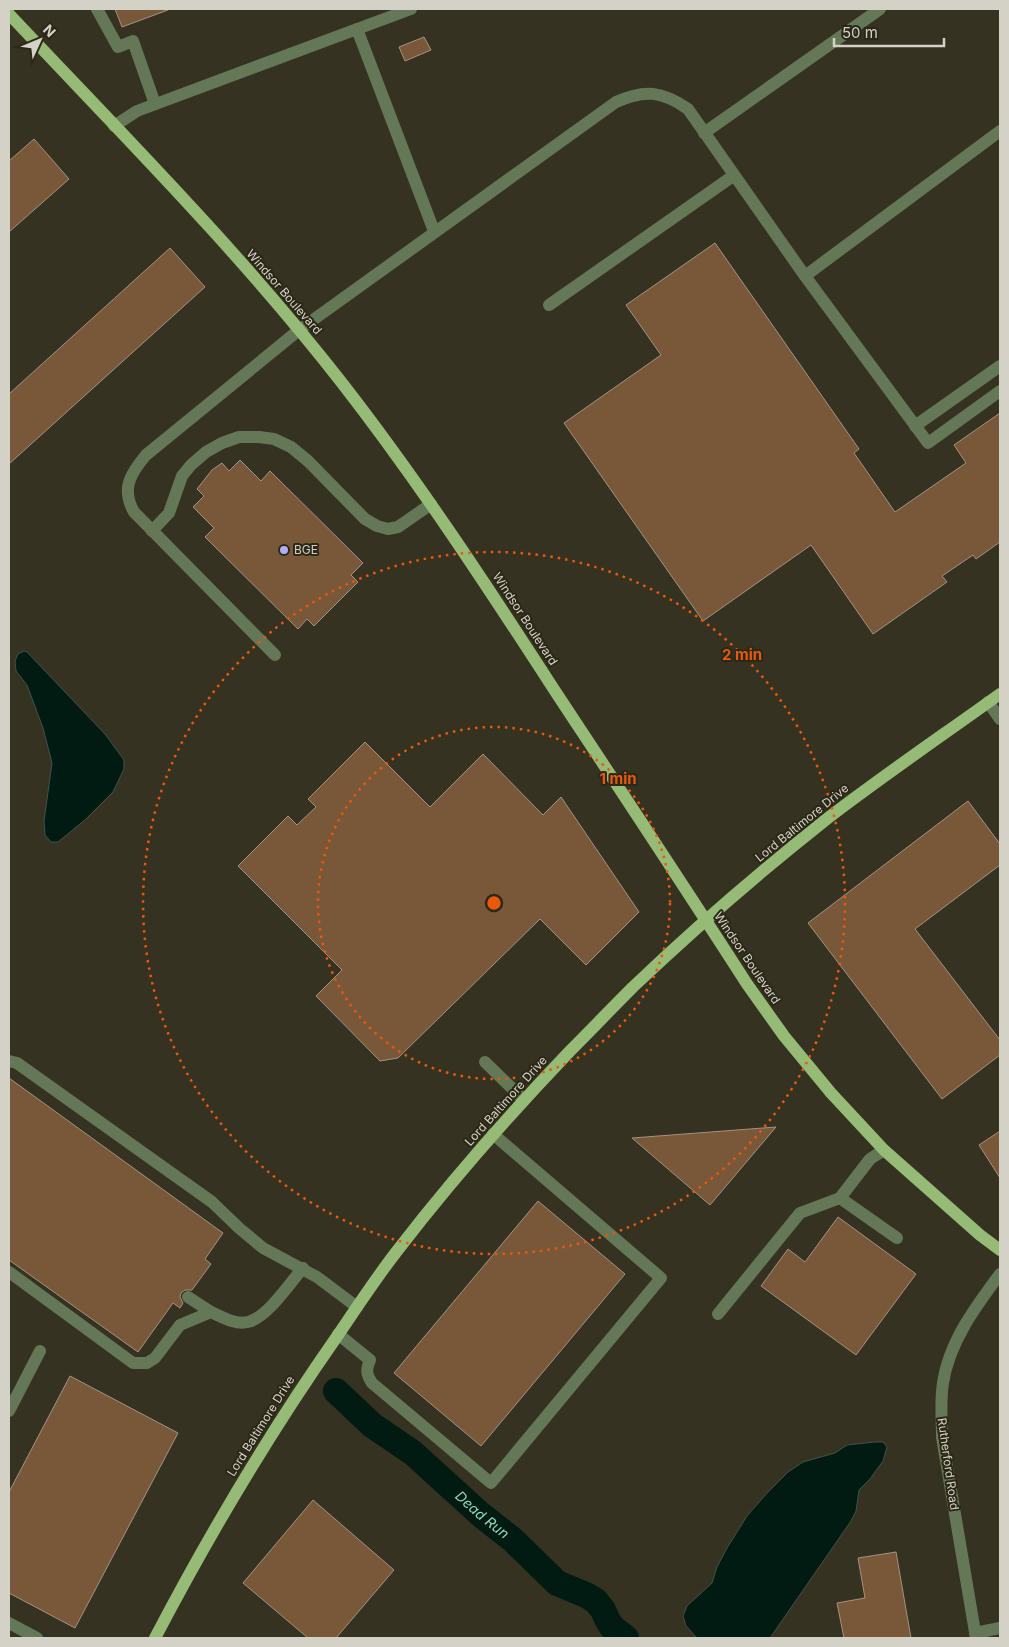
<svg xmlns="http://www.w3.org/2000/svg" width="1009" height="1647" viewBox="0 0 1009 1647" font-family="Inter,sans-serif">
<style>
.water{fill:#021b12;stroke:#415248}
.lines{fill:none;stroke-linecap:round;stroke-linejoin:round}
.river{stroke:#021b12;stroke-width:26}
.building{fill:#79583a;stroke:#a49283}
.minor{stroke:#647756;stroke-width:12}
.major{stroke:#95bb76;stroke-width:12}
.ring{fill:none;stroke:#e8590c;stroke-width:2.5;stroke-dasharray:2.5 5}
.poi-dot{fill:#aeaefb;stroke:#2c2817;stroke-width:2}
.labels{text-anchor:middle;stroke-width:4;stroke-linejoin:round;paint-order:stroke}
.street-label{font-size:12px;fill:#d4d2c7;stroke:#2c2817}
.poi-label{font-size:12px;fill:#d4d2c7;stroke:#2c2817;text-anchor:start}
.water-label{font-size:14px;font-style:italic;fill:#8ddebd;stroke:#2c2817}
.centre{fill:#e8590c;stroke:#2c2817;stroke-width:2.5}
.ring-label{font-size:15px;text-anchor:middle;font-weight:bold;fill:#e8590c;stroke:#2c2817;stroke-width:4;stroke-linejoin:round;paint-order:stroke}
</style>
<rect width="100%" height="100%" fill="#363221"/>
<!-- water -->
<g class="water">
<path d="M 24,651 L 27,652 L 105,734 L 124,760 L 124,769 L 113,792 L 86,819 L 58,842 L 51,842 L 45,835 L 44,821 L 52,763 L 43,728 L 27,685 L 16,671 L 15,661 L 18,654 Z"/>
<path d="M 875,1442 L 883,1442 L 887,1447 L 883,1461 L 870,1479 L 859,1490 L 856,1511 L 851,1521 L 770,1638 L 697,1638 L 686,1626 L 683,1616 L 687,1606 L 712,1583 L 717,1567 L 727,1548 L 747,1516 L 767,1493 L 788,1472 L 803,1462 L 835,1453 L 847,1445 Z"/>
</g>
<g class="lines">
<!-- river -->
<path class="river" id="s1" d="M 336,1391 L 372,1425 L 413,1453 L 480,1514 L 513,1540 L 557,1583 L 586,1595 L 596,1601 L 603,1610 L 607,1619 L 612,1627 L 626,1638"/>
</g>
<!-- building -->
<g class="building">
<path d="M 115,9 L 168,9 L 168,10 L 122,27 Z"/>
<path d="M 424,37 L 431,50 L 405,61 L 399,47 Z"/>
<path d="M 34,139 L 69,179 L 9,232 L 9,161 Z"/>
<path d="M 715,243 L 859,449 L 854,453 L 895,512 L 966,463 L 954,445 L 1000,413 L 1000,542 L 976,559 L 973,555 L 942,576 L 947,582 L 873,634 L 811,545 L 703,621 L 564,423 L 661,355 L 626,305 Z"/>
<path d="M 170,248 L 205,287 L 9,464 L 9,394 Z"/>
<path d="M 240,460 L 261,481 L 270,471 L 363,563 L 351,575 L 358,582 L 314,626 L 307,619 L 298,629 L 205,537 L 214,528 L 193,507 L 204,496 L 197,489 L 212,470 L 222,463 L 229,471 Z"/>
<path d="M 365,742 L 430,807 L 483,754 L 543,815 L 561,797 L 639,912 L 586,965 L 540,919 L 398,1058 L 380,1061 L 316,996 L 342,970 L 238,866 L 288,816 L 297,825 L 316,807 L 308,799 Z"/>
<path d="M 968,801 L 1000,844 L 1000,865 L 915,929 L 1000,1040 L 1000,1055 L 942,1099 L 808,923 Z"/>
<path d="M 9,1078 L 223,1233 L 205,1259 L 211,1264 L 192,1290 L 185,1290 L 181,1293 L 180,1297 L 183,1303 L 180,1308 L 173,1303 L 138,1352 L 9,1260 Z"/>
<path d="M 776,1127 L 710,1205 L 632,1138 Z"/>
<path d="M 1000,1131 L 1000,1178 L 979,1145 Z"/>
<path d="M 538,1201 L 625,1274 L 481,1446 L 394,1373 Z"/>
<path d="M 838,1217 L 916,1274 L 856,1355 L 761,1286 L 788,1249 L 805,1262 Z"/>
<path d="M 70,1376 L 178,1433 L 75,1628 L 9,1593 L 9,1492 Z"/>
<path d="M 313,1500 L 394,1570 L 336,1638 L 308,1638 L 243,1583 Z"/>
<path d="M 896,1552 L 911,1638 L 844,1638 L 837,1603 L 865,1598 L 858,1558 Z"/>
</g>
<g class="lines">
<!-- minor -->
<g class="minor">
<path d="M 97,9 L 118,47 L 133,41 L 155,104"/>
<path d="M 357,29 L 434,231"/>
<path d="M 114,126 L 137,111 L 411,9"/>
<path d="M 704,133 L 880,9"/>
<path d="M 805,276 L 1000,131"/>
<path d="M 549,305 L 733,176"/>
<path d="M 915,426 L 1000,366"/>
<path d="M 152,531 L 169,513 L 182,476 L 191,465 L 206,452 L 222,443 L 239,437 L 259,437 L 274,439 L 291,447 L 308,461 L 365,519 L 377,526 L 388,529 L 398,527 L 431,504"/>
<path d="M 275,655 L 134,512 C 121,489 130,474 146,455 L 299,330 L 616,102 C 645,89 662,91 688,109 L 805,276 L 928,443 L 1000,391"/>
<path d="M 988,702 L 1000,719"/>
<path d="M 9,1061 L 17,1063 L 212,1202 L 239,1228 L 263,1248 L 317,1277 L 357,1307"/>
<path d="M 485,1062 L 524,1100"/>
<path d="M 840,1198 L 897,1238"/>
<path d="M 9,1272 L 133,1363 L 147,1363 L 155,1358 L 180,1325 L 211,1312 C 222,1317 235,1325 248,1322 C 268,1317 289,1284 303,1268"/>
<path d="M 188,1297 L 211,1312"/>
<path d="M 718,1314 L 800,1213 L 840,1198 L 870,1159 L 884,1150"/>
<path d="M 338,1334 L 370,1360 C 366,1370 366,1374 372,1383 L 491,1483 L 661,1278 L 493,1134"/>
<path d="M 9,1411 L 40,1351"/>
<path d="M 9,1623 L 37,1638"/>
<path d="M 975,1633 L 1000,1628"/>
<path d="M 976,1638 L 942,1437 C 942,1419 940,1401 943,1383 C 949,1342 976,1306 1000,1274"/>
</g>
<!-- major -->
<g class="major">
<path d="M 9,14 C 122,134 240,252 342,383 C 419,482 487,586 555,691 C 619,788 684,886 747,984 L 784,1036 L 831,1093 L 884,1150 L 980,1235 L 1000,1250"/>
<path d="M 155,1638 C 210,1533 270,1432 338,1335 C 357,1307 376,1278 397,1251 C 451,1181 509,1115 570,1051 C 591,1030 612,1008 633,987 C 695,928 761,871 828,818 C 884,775 943,735 1000,694"/>
</g>
</g>
<!-- distance rings -->
<g class="ring">
<circle cx="494" cy="903" r="176"/>
<circle cx="494" cy="903" r="351"/>
</g>
<!-- markers -->
<circle class="poi-dot" cx="284" cy="550" r="5"/>
<g class="labels">
<!-- street labels -->
<g class="street-label">
<text transform="translate(284 292) rotate(49)" y="4">Windsor Boulevard</text>
<text transform="translate(525 619) rotate(57)" y="4">Windsor Boulevard</text>
<text transform="translate(802 823) rotate(-39)" y="4">Lord Baltimore Drive</text>
<text transform="translate(747 958) rotate(56)" y="4">Windsor Boulevard</text>
<text transform="translate(506 1101) rotate(-48)" y="4">Lord Baltimore Drive</text>
<text transform="translate(261 1426) rotate(-58)" y="4">Lord Baltimore Drive</text>
<text transform="translate(948 1464) rotate(82)" y="4">Rutherford Road</text>
</g>
<!-- poi labels -->
<g class="poi-label">
<text x="294" y="554">BGE</text>
</g>
<!-- water labels -->
<g class="water-label">
<text dy="5" stroke="none"><textPath href="#s1" startOffset="192">Dead Run</textPath></text>
</g>
</g>
<circle cx="494" cy="903" r="8" class="centre"/>
<g class="ring-label">
<text x="742" y="660">2 min</text>
<text x="618" y="784">1 min</text>
</g>
<!-- border -->
<rect width="1009" height="1647" fill="none" stroke="#d4d2c7" stroke-width="20"/>
<!-- north arrow -->
<g transform="translate(40 40) rotate(46)" stroke="#2c2817" stroke-width="4" paint-order="stroke">
<path d="M0-4L9 19L0 12L-9 19Z" fill="#d4d2c7"/>
<text y="-8" font-size="14" font-weight="bold" text-anchor="middle" fill="#d4d2c7">N</text>
</g>
<!-- scale -->
<path d="M834 38v8h110v-8" fill="none" stroke="#d4d2c7" stroke-width="2.5"/>
<text x="842" y="38" font-size="15" fill="#d4d2c7" stroke="#2c2817" stroke-width="4" paint-order="stroke">50 m</text>
</svg>
